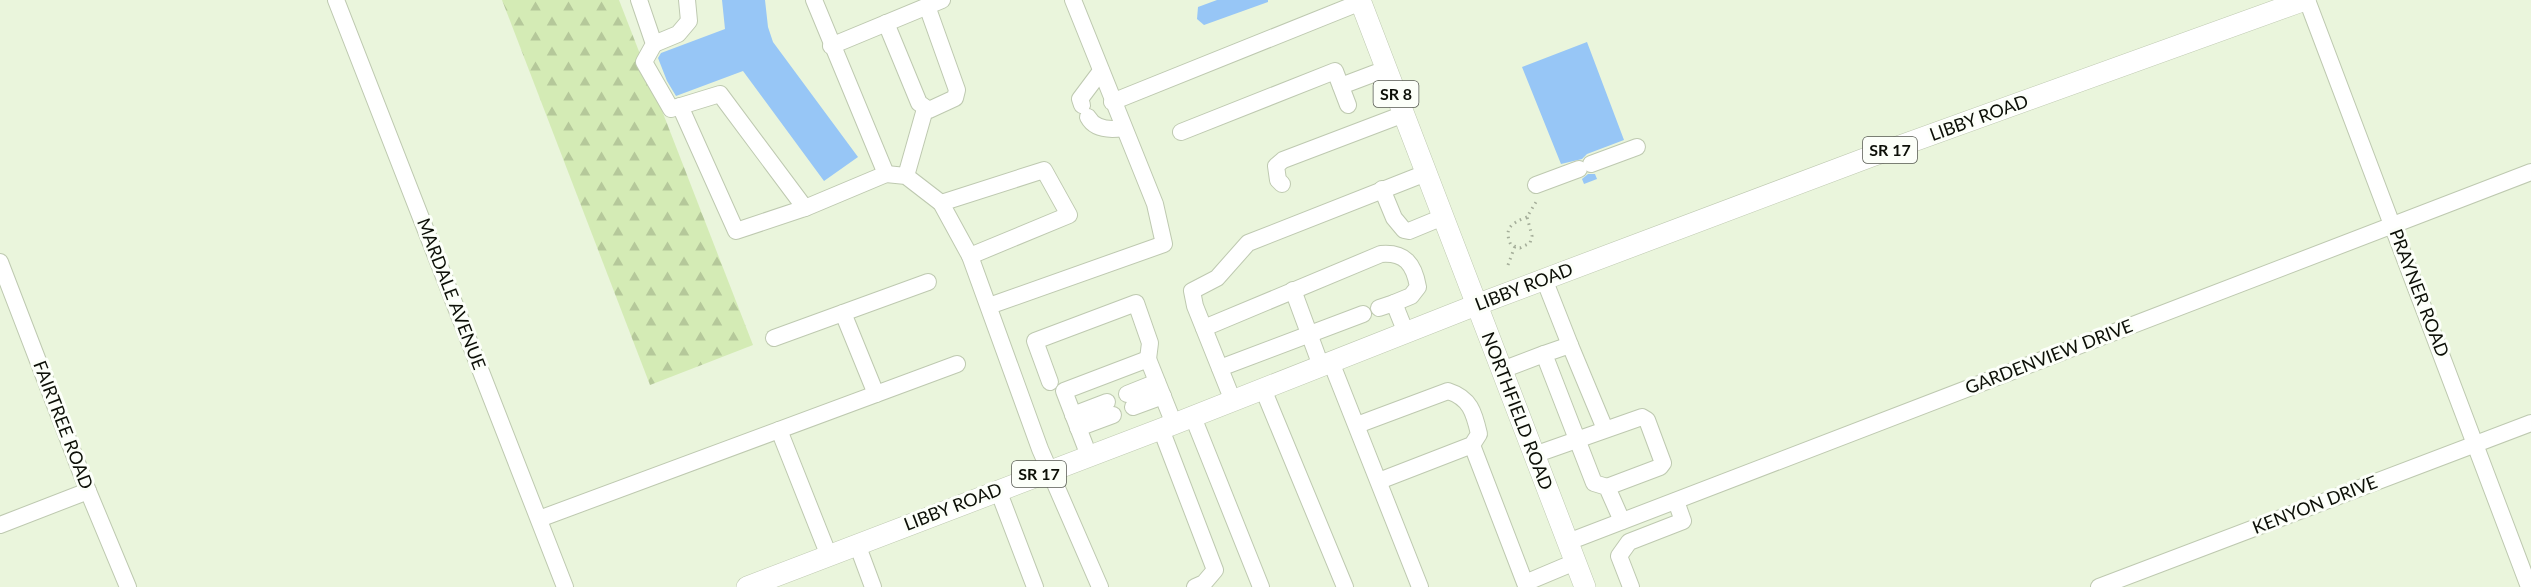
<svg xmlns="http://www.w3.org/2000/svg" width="2531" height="587" viewBox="0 0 2531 587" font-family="Lato,sans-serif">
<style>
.forest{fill:url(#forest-firs)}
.building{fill:#97c6f6}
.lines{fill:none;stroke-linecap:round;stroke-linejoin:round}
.minor-casing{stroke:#bec9b0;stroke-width:18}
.major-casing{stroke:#bec9b0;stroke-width:22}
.path{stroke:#a4ad99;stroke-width:3;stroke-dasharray:1.5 4.5;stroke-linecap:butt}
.minor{stroke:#fff;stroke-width:16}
.major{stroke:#fff;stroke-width:21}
.labels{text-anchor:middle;stroke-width:6;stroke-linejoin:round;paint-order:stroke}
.shield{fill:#fcfff9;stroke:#555850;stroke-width:1.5}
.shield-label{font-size:16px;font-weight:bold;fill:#0d1008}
.street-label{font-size:18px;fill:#0d1008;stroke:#fcfff9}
</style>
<defs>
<pattern id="forest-firs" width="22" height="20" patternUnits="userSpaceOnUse" patternTransform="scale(1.5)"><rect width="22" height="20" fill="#d4ebb5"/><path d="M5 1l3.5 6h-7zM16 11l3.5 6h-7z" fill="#b5c89a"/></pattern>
</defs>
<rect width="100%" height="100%" fill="#eaf5dc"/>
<!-- forest -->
<path class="forest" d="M 502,0 L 619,0 L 753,345 L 650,385 Z"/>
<!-- building -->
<g class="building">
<path d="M 722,0 L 765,0 L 768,27 L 773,42 L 858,157 L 824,181 L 743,71 L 676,96 L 667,81 L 658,58 L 661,53 L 725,29 Z"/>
<path d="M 1217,0 L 1268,0 L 1268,2 L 1204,25 L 1197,19 L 1198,7 Z"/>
<path d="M 1587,42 L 1624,140 L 1587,154 L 1582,159 L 1561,164 L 1522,67 Z"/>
<path d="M 1588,174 L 1595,174 L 1597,179 L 1584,184 L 1582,179 Z"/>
</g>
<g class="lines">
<!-- minor casing -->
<g class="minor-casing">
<g id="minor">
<path d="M 336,0 L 565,587"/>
<path d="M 639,0 L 654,44 L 644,62 L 671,109 L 720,94 L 805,208 L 886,174 L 814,0"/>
<path d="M 2307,0 L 2529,587"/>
<path d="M 886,23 L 919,103 L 929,110 L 955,98 L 957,90 L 927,6"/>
<path d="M 654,44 L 678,34 L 689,21 L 687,0"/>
<path d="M 831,46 L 942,0"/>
<path d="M 1341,86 L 1386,69"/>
<path d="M 1112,102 L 1361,2"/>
<path d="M 1082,105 L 1080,99 L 1101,71"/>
<path d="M 680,106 L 736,231 L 805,208"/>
<path d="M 1088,117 C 1095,130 1110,130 1123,128"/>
<path d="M 1181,132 L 1335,71 L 1348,105"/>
<path d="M 1591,164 L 1637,147"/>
<path d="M 886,174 L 906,176 L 941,203 L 970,256 L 1040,449 L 1100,587"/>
<path d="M 906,176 L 925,109"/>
<path d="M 1282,184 L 1278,180 L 1276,166 L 1283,160 L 1404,114"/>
<path d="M 1536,185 L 1579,169"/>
<path d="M 1382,189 L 1394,218 L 1404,230 L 1409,231 L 1443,217"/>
<path d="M 941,203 L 1044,170 L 1069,215 L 970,256"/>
<path d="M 0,262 L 88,491 L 128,587"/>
<path d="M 1544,279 L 1570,345"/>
<path d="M 1293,290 L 1321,366"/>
<path d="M 989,306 L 1164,244 L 1155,204 L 1073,0"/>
<path d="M 1379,308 L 1394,303 L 1406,333"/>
<path d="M 843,313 L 876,394"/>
<path d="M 1204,328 L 1381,254 C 1405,252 1414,264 1418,287 L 1411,296 L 1394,303"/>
<path d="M 774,338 L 928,282"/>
<path d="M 1331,362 L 1420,587"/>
<path d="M 1220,368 L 1363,314"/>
<path d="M 1502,370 L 1544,354"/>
<path d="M 1050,382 L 1035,341 L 1136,303 L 1150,343 L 1148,359"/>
<path d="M 1263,389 L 1345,587"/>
<path d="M 1127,394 L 1157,382"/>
<path d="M 1233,401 L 1195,306 L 1192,291 L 1217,278 L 1248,243 L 1426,173"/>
<path d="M 1133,407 L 1163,396"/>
<path d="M 1073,415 L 1107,402"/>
<path d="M 1193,417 L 1261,587"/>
<path d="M 1357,425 L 1448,391 C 1470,398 1474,412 1479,434 L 1472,445 L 1379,481"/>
<path d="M 1078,428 L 1113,415"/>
<path d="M 1161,429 L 1215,570 L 1204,583 L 1195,587"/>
<path d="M 1605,429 L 1570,345 L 1544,354 L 1594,483 L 1607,487 L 1622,521"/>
<path d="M 779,430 L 829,556"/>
<path d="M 1472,445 L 1525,583 L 1575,562"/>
<path d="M 1534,455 L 1642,417 L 1647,420 L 1663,463 L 1660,467 L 1607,487"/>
<path d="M 1089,456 L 1064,391 L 1148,359 L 1174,424"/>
<path d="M 998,490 L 1035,587"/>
<path d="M 539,519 L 957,364"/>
<path d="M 0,525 L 88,491"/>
<path d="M 1568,542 L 2531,172"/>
<path d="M 857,544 L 873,587"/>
<path d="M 1631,587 L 1619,556 L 1629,542 L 1683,521 L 1676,501"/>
<path d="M 2099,587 L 2531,423"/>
</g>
</g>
<!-- major casing -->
<g class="major-casing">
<g id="major">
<path d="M 1360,0 L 1585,587"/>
<path d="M 747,587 L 1174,424 L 1476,305 L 1872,156 L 2305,0"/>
</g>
</g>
<!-- path -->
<g class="path">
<path d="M 1527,217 C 1512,223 1503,228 1511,245 L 1520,248 L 1530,243 L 1532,236 L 1527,217 L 1536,202"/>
<path d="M 1508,265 L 1515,246"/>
</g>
<!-- minor -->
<use href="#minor" class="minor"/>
<!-- major -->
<use href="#major" class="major"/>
</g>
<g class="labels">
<!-- shield labels -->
<g class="shield">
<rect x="1373.5" y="81" width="45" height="26" rx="4.5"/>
<rect x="1863" y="137" width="54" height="26" rx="4.5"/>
<rect x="1012" y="461" width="54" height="26" rx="4.5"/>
</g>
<g class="shield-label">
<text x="1396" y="100">SR 8</text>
<text x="1890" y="156">SR 17</text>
<text x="1039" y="480">SR 17</text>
</g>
<!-- street labels -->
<g class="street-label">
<text transform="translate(1979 118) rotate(-20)" y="6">LIBBY ROAD</text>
<text transform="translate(1524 287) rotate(-21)" y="6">LIBBY ROAD</text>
<text transform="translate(2419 293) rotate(69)" y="6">PRAYNER ROAD</text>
<text transform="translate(451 294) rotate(69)" y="6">MARDALE AVENUE</text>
<text transform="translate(2049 357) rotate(-21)" y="6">GARDENVIEW DRIVE</text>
<text transform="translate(1517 411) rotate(69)" y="6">NORTHFIELD ROAD</text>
<text transform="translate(63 425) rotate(69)" y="6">FAIRTREE ROAD</text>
<text transform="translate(2315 505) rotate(-21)" y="6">KENYON DRIVE</text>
<text transform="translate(953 507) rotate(-21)" y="6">LIBBY ROAD</text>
</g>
</g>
</svg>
